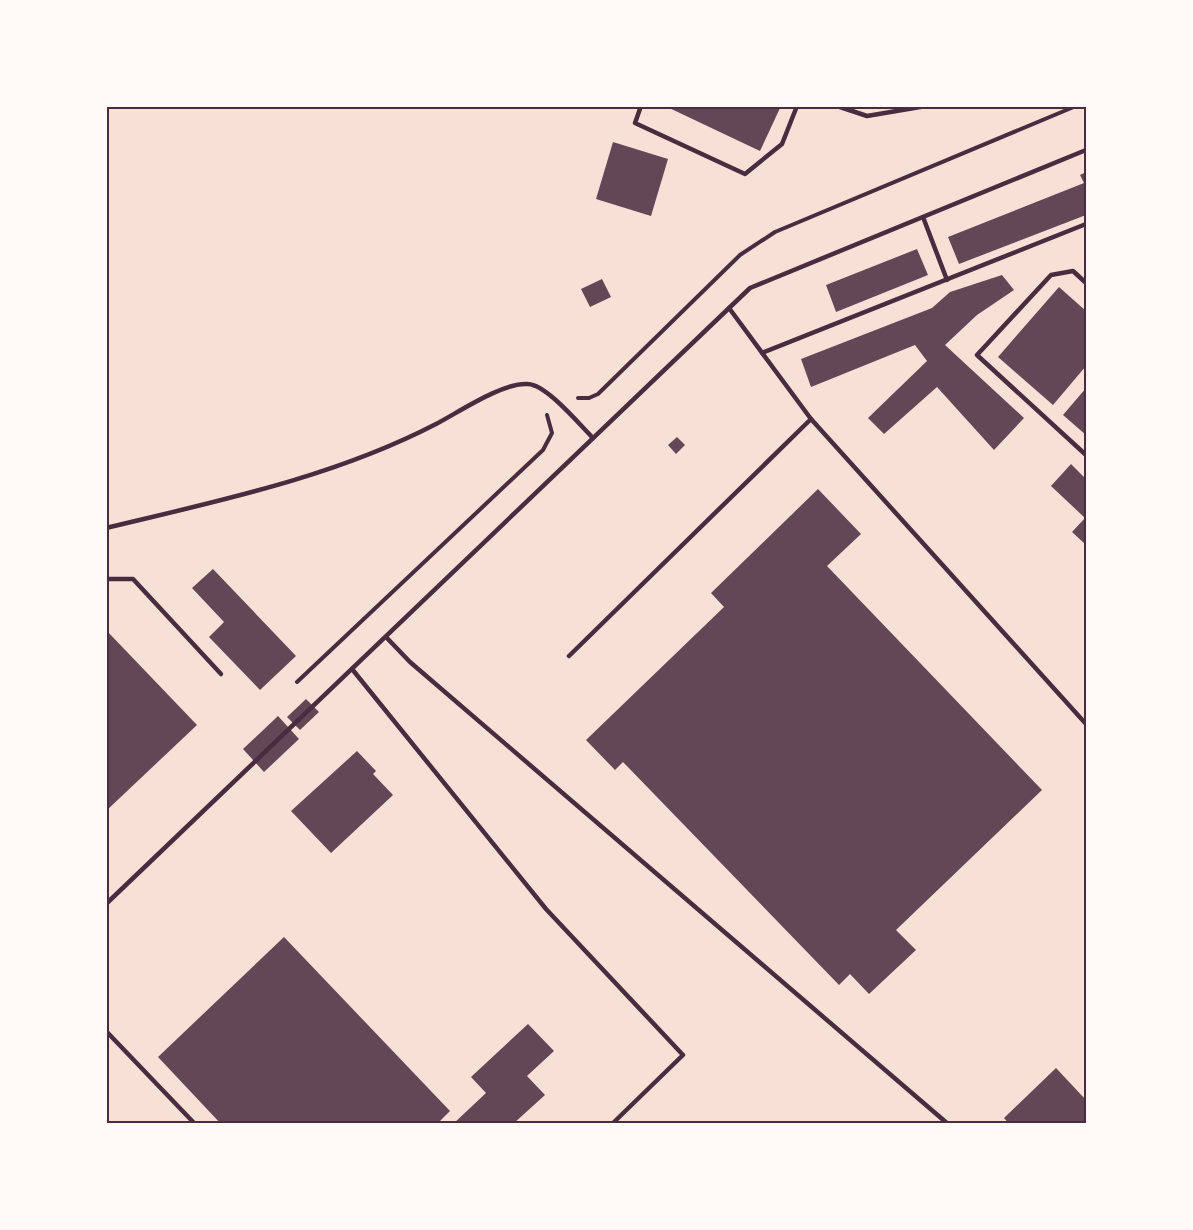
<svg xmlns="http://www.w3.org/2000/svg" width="1193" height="1230" viewBox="0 0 1193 1230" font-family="'Libre Baskerville',serif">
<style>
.building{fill:#644757}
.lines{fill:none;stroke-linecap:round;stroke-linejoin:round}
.path{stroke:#4a2c40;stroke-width:4}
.service{stroke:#4a2c40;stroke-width:4.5}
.neatline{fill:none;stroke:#4a2c40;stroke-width:2}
</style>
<rect width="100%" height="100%" fill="#f7e1d7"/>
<!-- building -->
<g class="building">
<path d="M 665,106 L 781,106 L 760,151 Z"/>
<path d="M 613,142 L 668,159 L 651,216 L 596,199 Z"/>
<path d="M 1086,172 L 1086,215 L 959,264 L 948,237 L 1084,183 L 1080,175 Z"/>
<path d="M 917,249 L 928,275 L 836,312 L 826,285 Z"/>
<path d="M 1002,275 L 1014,290 L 977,315 L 945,345 L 1024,418 L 994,450 L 937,387 L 884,434 L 868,418 L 927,361 L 915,345 L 811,387 L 801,359 L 932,308 L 950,292 Z"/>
<path d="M 602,279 L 611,297 L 590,307 L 581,289 Z"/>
<path d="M 1059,287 L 1086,311 L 1086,366 L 1053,405 L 998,357 Z"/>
<path d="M 1086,388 L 1086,435 L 1063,415 Z"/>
<path d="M 677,437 L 685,445 L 676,454 L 668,445 Z"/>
<path d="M 1071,464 L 1086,479 L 1086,545 L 1072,532 L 1085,518 L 1051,486 Z"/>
<path d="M 818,489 L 861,534 L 827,566 L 1042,790 L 896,930 L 916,950 L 869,994 L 850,974 L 839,985 L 623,762 L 615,770 L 586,740 L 724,607 L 711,593 Z"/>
<path d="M 213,569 L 296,656 L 260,690 L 209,637 L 224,622 L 192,588 Z"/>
<path d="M 106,630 L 197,725 L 106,811 Z"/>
<path d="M 306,699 L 319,712 L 300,730 L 287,717 Z"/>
<path d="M 278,716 L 299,739 L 264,772 L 243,749 Z"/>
<path d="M 357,751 L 376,771 L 373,774 L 393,795 L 331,853 L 291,811 Z"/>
<path d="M 284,937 L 450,1111 L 437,1124 L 221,1124 L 158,1057 Z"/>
<path d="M 528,1024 L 554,1051 L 527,1076 L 545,1095 L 513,1124 L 453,1124 L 486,1093 L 471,1077 Z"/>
<path d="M 1056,1068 L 1086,1100 L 1086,1124 L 1009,1124 L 1004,1118 Z"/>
</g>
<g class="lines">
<!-- path -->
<g class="path">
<path d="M 578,398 L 589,398 L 598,394 L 740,255 L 775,232 L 1076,106"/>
<path d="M 297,682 L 543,450 L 552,433 L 547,415"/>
</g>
<!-- service -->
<g class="service">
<path d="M 641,106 L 635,123 L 745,174 L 782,144 L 797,106"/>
<path d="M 837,106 L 867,116 L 926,106"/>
<path d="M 923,217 L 947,280"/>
<path d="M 1086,283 L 1073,271 L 1051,275 L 977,355 L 1086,455"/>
<path d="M 729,308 L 811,419 L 1086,724"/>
<path d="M 762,353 L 1086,224"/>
<path d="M 106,528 C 218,501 334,477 436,424 C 459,412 503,382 528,384 C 547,385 579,424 593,438"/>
<path d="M 106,579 L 133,579 L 221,674"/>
<path d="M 386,637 L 410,662 L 948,1124"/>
<path d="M 569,656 L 811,419"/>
<path d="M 352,669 L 546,909 L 683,1055 L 612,1124"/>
<path d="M 106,904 L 750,288 L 1086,150"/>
<path d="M 106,1031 L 195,1124"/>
</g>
</g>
<!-- border -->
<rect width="1193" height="1230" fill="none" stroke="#fffaf5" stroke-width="216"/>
<rect x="108" y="108" width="977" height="1014" class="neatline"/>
</svg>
